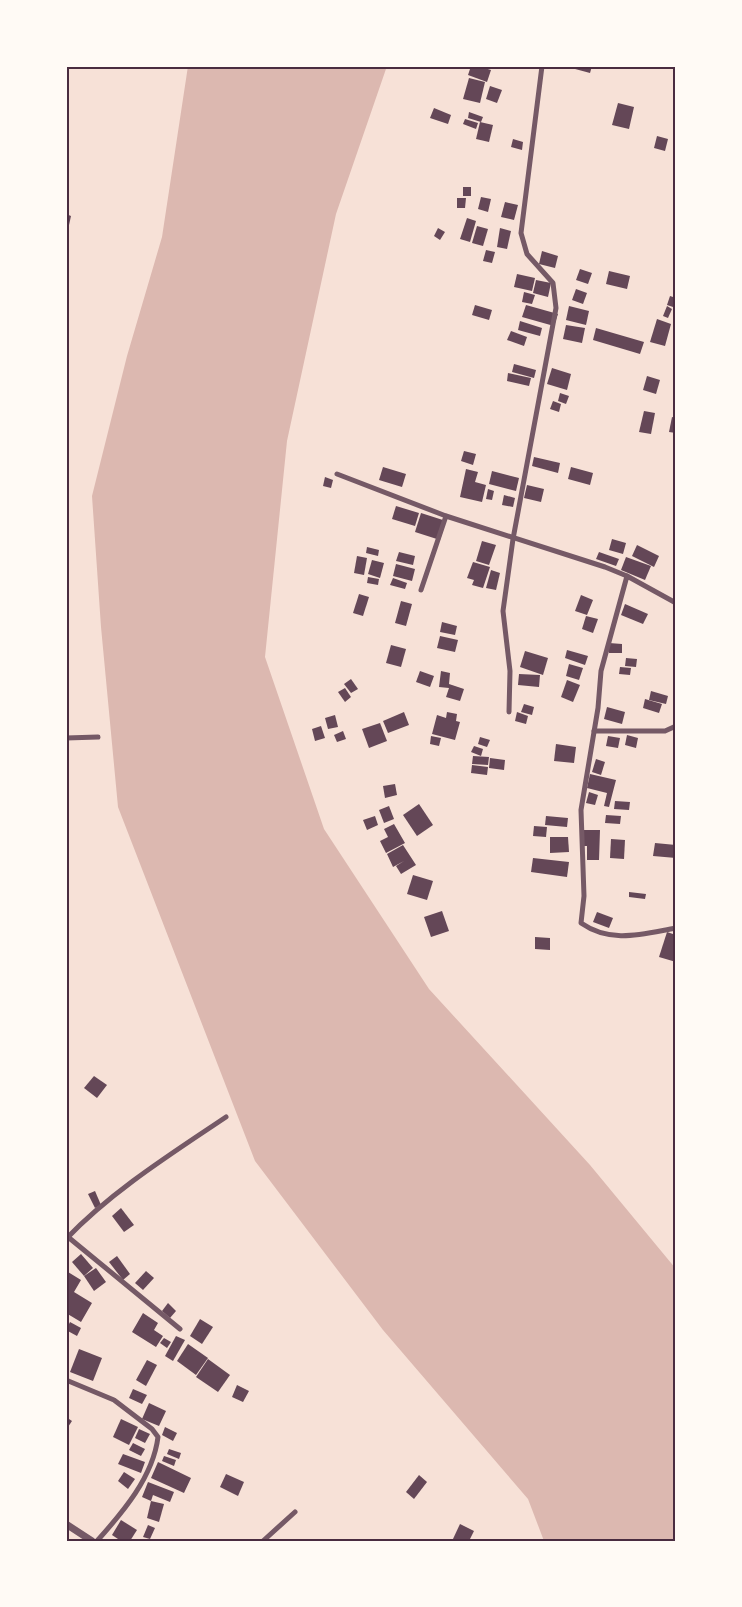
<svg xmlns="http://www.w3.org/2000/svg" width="742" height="1607" viewBox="0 0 742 1607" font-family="Figtree,sans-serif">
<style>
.water{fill:#dcb8b0}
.building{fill:#644757}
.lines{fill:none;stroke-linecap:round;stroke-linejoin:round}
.minor{stroke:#755966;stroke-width:5}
.tertiary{stroke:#755966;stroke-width:7}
.neatline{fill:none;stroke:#4a2c40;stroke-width:2}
</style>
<rect width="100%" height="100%" fill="#f7e1d7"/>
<!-- water -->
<path class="water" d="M 188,66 L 387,66 L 336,214 L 287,441 L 265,657 L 324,829 L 429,989 L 590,1165 L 676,1269 L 676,1541 L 544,1541 L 528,1499 L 383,1330 L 255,1161 L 118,807 L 101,627 L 92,496 L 127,356 L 162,237 Z"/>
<!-- building -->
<g class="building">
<path d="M 471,66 L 478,66 L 491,70 L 487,82 L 468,75 Z"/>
<path d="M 564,66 L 592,66 L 590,73 Z"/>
<path d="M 469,78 L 485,82 L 480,103 L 463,99 Z"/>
<path d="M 490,86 L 502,90 L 497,103 L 486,99 Z"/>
<path d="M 618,103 L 634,107 L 629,129 L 612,125 Z"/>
<path d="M 434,108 L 451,115 L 448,124 L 430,118 Z"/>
<path d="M 469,112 L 483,117 L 481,122 L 468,118 Z"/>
<path d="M 465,119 L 478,123 L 476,129 L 463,124 Z"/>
<path d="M 480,122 L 493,125 L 489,142 L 476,139 Z"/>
<path d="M 657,136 L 668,139 L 665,151 L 654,148 Z"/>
<path d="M 513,139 L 523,142 L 522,150 L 511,147 Z"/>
<rect x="463" y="187" width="8" height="9"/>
<path d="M 481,197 L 491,199 L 488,212 L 478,209 Z"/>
<path d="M 457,198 L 466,198 L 465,208 L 457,208 Z"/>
<path d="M 505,202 L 518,205 L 514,220 L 501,217 Z"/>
<path d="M 66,214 L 71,216 L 67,234 L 66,234 Z"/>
<path d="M 467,218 L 476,221 L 470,242 L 460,239 Z"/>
<path d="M 477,226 L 488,229 L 483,246 L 472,243 Z"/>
<path d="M 438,228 L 445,232 L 440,240 L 434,236 Z"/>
<path d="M 500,228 L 511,231 L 507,249 L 497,247 Z"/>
<path d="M 486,250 L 495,252 L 492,263 L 483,261 Z"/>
<path d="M 542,251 L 558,256 L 555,268 L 539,264 Z"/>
<path d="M 580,269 L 592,273 L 588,284 L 576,280 Z"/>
<path d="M 609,271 L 630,276 L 627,289 L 606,284 Z"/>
<path d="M 517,274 L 535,278 L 532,291 L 514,287 Z"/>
<path d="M 536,280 L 551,283 L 548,297 L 533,293 Z"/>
<path d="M 576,289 L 587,293 L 583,304 L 572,300 Z"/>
<path d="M 524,292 L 535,295 L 532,304 L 522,302 Z"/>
<path d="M 670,296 L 676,298 L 676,308 L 667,305 Z"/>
<path d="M 475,305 L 492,310 L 489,320 L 472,315 Z"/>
<path d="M 526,305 L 558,314 L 554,326 L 522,317 Z"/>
<path d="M 569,306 L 589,311 L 586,325 L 566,320 Z"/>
<path d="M 667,306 L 672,309 L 668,318 L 663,316 Z"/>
<path d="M 657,319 L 671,324 L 665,346 L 650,342 Z"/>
<path d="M 520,321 L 542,328 L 540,336 L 518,330 Z"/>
<path d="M 566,325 L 585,328 L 582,343 L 563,339 Z"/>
<path d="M 596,328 L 644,342 L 640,354 L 593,340 Z"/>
<path d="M 511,331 L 527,337 L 524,346 L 507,340 Z"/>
<path d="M 514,364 L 536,370 L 534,378 L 512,372 Z"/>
<path d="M 552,368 L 571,374 L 567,390 L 547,384 Z"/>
<path d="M 508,373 L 531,378 L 529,386 L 507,381 Z"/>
<path d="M 647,376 L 660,380 L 656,394 L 643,390 Z"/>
<path d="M 560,393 L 569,396 L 566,404 L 558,401 Z"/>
<path d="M 553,401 L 561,404 L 559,412 L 550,409 Z"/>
<path d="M 644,411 L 655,413 L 651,434 L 639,432 Z"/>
<path d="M 672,417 L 676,418 L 676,433 L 669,432 Z"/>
<path d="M 464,451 L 476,454 L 473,465 L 461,461 Z"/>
<path d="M 534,457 L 560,463 L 558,473 L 532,466 Z"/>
<path d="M 383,467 L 406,474 L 402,487 L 379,480 Z"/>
<path d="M 571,467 L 593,473 L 590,485 L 568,479 Z"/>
<path d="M 466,469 L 478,472 L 475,482 L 486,485 L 482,502 L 460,497 Z"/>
<path d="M 492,471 L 519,478 L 516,491 L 489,484 Z"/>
<path d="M 325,477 L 333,480 L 331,488 L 323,486 Z"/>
<path d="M 527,485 L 544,489 L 541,502 L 524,498 Z"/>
<path d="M 488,489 L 494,491 L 492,500 L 486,499 Z"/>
<path d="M 504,495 L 515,498 L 513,507 L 502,505 Z"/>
<path d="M 396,506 L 419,513 L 415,526 L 392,519 Z"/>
<path d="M 421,513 L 446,521 L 440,540 L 415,532 Z"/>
<path d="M 612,539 L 626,543 L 623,554 L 609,550 Z"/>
<path d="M 482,541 L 496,545 L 489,565 L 476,561 Z"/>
<path d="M 637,545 L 659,556 L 654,567 L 632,556 Z"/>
<path d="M 367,547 L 379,550 L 378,556 L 366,553 Z"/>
<path d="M 399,552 L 415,556 L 413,565 L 396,561 Z"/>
<path d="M 599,552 L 619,559 L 616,566 L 596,559 Z"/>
<path d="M 357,556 L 367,558 L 364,575 L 354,573 Z"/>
<path d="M 626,557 L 651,566 L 645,580 L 621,570 Z"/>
<path d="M 372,560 L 384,563 L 380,578 L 368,574 Z"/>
<path d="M 473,562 L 490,567 L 483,588 L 472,585 L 474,580 L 467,578 Z"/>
<path d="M 396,564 L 415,569 L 412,581 L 393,576 Z"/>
<path d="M 491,570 L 500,573 L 496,590 L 486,588 Z"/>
<path d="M 368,577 L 379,579 L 378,585 L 367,583 Z"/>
<path d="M 393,578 L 407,583 L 405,589 L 390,585 Z"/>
<path d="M 359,594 L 369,597 L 363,616 L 353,613 Z"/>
<path d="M 581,595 L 593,600 L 587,615 L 575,611 Z"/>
<path d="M 401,601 L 412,604 L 406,626 L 395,623 Z"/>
<path d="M 625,604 L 648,614 L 643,624 L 621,615 Z"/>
<path d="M 586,616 L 598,619 L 593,633 L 582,629 Z"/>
<path d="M 442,622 L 457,626 L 455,635 L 440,632 Z"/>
<path d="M 440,636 L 458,640 L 455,652 L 437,648 Z"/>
<path d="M 609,643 L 622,644 L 622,653 L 609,653 Z"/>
<path d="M 391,645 L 406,649 L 401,667 L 386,663 Z"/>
<path d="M 567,650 L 588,656 L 585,665 L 565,658 Z"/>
<path d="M 525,651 L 548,658 L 543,675 L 520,667 Z"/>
<path d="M 626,658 L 637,659 L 636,667 L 625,666 Z"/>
<path d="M 569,664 L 583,668 L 579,680 L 566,676 Z"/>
<path d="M 620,667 L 631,668 L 630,675 L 619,674 Z"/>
<path d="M 420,671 L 434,676 L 430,687 L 416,682 Z"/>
<path d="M 441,671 L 450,673 L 449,684 L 464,689 L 460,701 L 446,697 L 449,688 L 439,687 Z"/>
<path d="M 519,674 L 540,675 L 539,687 L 518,685 Z"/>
<path d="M 351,679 L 358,689 L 351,693 L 344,684 Z"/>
<path d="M 567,680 L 580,685 L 573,702 L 561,697 Z"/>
<path d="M 345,688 L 351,697 L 345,702 L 338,692 Z"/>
<path d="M 651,691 L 668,696 L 666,704 L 649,700 Z"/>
<path d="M 645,699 L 662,704 L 659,713 L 643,708 Z"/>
<path d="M 524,704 L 534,707 L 532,715 L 521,712 Z"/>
<path d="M 607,707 L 625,712 L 622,724 L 604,719 Z"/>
<path d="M 404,712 L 409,725 L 388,733 L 383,721 Z"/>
<path d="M 447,712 L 457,714 L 456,721 L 460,722 L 455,740 L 432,734 L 437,715 L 446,718 Z"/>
<path d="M 517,712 L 528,716 L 526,724 L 515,721 Z"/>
<path d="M 335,715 L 338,727 L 328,729 L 325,718 Z"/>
<path d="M 380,723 L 387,741 L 369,748 L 362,729 Z"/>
<path d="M 321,726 L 325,738 L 315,741 L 312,729 Z"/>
<path d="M 343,731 L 346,739 L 337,742 L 334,735 Z"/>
<path d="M 627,735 L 638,738 L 636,748 L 625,745 Z"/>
<path d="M 431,736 L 441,738 L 439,746 L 430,744 Z"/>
<path d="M 608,736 L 620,738 L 618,748 L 606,746 Z"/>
<path d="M 480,737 L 490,740 L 487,747 L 478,744 Z"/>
<path d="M 556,744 L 576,747 L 574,763 L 554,761 Z"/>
<path d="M 474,746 L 483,749 L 481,756 L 471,752 Z"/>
<path d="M 473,756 L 489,757 L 488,765 L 472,764 Z"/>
<path d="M 490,758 L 505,760 L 504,770 L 489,768 Z"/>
<path d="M 596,759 L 605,762 L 601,775 L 592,772 Z"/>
<path d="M 472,765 L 488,767 L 487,775 L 471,773 Z"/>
<path d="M 590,774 L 616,780 L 609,807 L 604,806 L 607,793 L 587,788 Z"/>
<path d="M 395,784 L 397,795 L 385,798 L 383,786 Z"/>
<path d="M 589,792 L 598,795 L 595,805 L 586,803 Z"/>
<path d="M 615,801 L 630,802 L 629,810 L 614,809 Z"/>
<path d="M 419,804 L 433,825 L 417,836 L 403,815 Z"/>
<path d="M 389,806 L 394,819 L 384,823 L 379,810 Z"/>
<path d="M 606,815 L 621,816 L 620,824 L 605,823 Z"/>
<path d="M 375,816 L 378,825 L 367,830 L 363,820 Z"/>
<path d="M 546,816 L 568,818 L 567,827 L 545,825 Z"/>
<path d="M 394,824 L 405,843 L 386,853 L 380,841 L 388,837 L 384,829 Z"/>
<path d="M 534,826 L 547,827 L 546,837 L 533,836 Z"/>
<path d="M 583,830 L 600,830 L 599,860 L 587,860 L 587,846 L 583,846 Z"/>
<path d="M 550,837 L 568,837 L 569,852 L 550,853 Z"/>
<path d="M 611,839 L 625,840 L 624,859 L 610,858 Z"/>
<path d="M 655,843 L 676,845 L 676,858 L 653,856 Z"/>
<path d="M 403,845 L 416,865 L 401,874 L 396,866 L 404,861 L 393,867 L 387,854 Z"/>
<path d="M 533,858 L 569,862 L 567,877 L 531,872 Z"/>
<path d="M 413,875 L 433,881 L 427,900 L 407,894 Z"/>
<path d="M 629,892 L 646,894 L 645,899 L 629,897 Z"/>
<path d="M 442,911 L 449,931 L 431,937 L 424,917 Z"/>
<path d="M 597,912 L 613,918 L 609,928 L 593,922 Z"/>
<path d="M 667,932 L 676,935 L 676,962 L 659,957 Z"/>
<path d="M 535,937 L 550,938 L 550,950 L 535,949 Z"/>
<path d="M 94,1076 L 107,1085 L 97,1098 L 84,1088 Z"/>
<path d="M 95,1191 L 101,1205 L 95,1208 L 88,1194 Z"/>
<path d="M 121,1208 L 134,1225 L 124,1232 L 112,1216 Z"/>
<path d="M 81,1254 L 93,1268 L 84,1276 L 72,1262 Z"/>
<path d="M 117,1256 L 130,1274 L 123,1280 L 109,1262 Z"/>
<path d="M 96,1268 L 106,1282 L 94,1291 L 84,1276 Z"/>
<path d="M 146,1271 L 154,1278 L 143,1290 L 135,1283 Z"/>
<path d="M 68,1272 L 81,1280 L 74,1292 L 92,1303 L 81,1322 L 66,1313 L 66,1276 Z"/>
<path d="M 168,1303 L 176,1311 L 170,1318 L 162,1311 Z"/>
<path d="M 143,1313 L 158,1323 L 154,1330 L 163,1336 L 156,1347 L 132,1332 Z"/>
<path d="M 200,1319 L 213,1327 L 202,1344 L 190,1336 Z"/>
<path d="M 70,1322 L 81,1328 L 77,1336 L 66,1330 Z"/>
<path d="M 176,1336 L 185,1340 L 173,1361 L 165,1356 Z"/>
<path d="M 164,1338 L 171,1342 L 167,1348 L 160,1343 Z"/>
<path d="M 188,1344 L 208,1358 L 196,1375 L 177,1361 Z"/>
<path d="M 79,1349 L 102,1358 L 93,1381 L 70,1372 Z"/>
<path d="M 208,1359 L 230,1375 L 218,1392 L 196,1377 Z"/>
<path d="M 147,1360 L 157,1365 L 146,1386 L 136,1380 Z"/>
<path d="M 237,1385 L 249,1391 L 243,1402 L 232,1397 Z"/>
<path d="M 133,1389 L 147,1395 L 142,1404 L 129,1398 Z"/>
<path d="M 149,1403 L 166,1411 L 159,1426 L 142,1419 Z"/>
<path d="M 66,1417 L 72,1421 L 66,1430 Z"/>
<path d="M 121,1419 L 138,1427 L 129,1445 L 113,1437 Z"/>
<path d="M 165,1427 L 177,1433 L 173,1441 L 162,1435 Z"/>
<path d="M 139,1429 L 150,1434 L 145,1443 L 135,1438 Z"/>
<path d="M 133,1443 L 145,1449 L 141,1456 L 129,1450 Z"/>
<path d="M 169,1449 L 181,1453 L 179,1459 L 167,1454 Z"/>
<path d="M 123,1454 L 145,1462 L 141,1473 L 118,1464 Z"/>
<path d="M 164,1456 L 176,1460 L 174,1466 L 162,1461 Z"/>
<path d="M 158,1462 L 191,1478 L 184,1493 L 151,1478 Z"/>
<path d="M 124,1472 L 135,1479 L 128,1489 L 118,1481 Z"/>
<path d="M 226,1474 L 244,1482 L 238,1496 L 220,1487 Z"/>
<path d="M 419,1475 L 427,1482 L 414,1499 L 406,1492 Z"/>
<path d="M 148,1482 L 174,1492 L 170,1502 L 153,1495 L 151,1501 L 142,1497 Z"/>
<path d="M 151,1501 L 164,1504 L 159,1522 L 147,1518 Z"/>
<path d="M 121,1520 L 137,1530 L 130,1541 L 121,1541 L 112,1535 Z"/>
<path d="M 460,1524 L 474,1531 L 469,1541 L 452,1541 Z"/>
<path d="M 148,1525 L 155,1528 L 150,1539 L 143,1537 Z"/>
</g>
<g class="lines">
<!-- minor -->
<g class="minor">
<path d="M 337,474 L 446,516 L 605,567 L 627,576"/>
<path d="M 421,590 L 446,516"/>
<path d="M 676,603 L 627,576 L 601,671 L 598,708 L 581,810 L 584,896 L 581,923 C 611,944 642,934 676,928"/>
<path d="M 509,712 L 510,671 L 503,611 L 513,539 L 556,308 L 553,283 L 527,254 L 521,233 L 542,66"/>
<path d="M 594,731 L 665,731 L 676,726"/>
<path d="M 66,738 L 98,737"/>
<path d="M 68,1237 L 180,1329"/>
<path d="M 66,1239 C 112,1191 171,1154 226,1117"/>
<path d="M 66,1380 L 114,1400 L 152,1429 L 158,1437 C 153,1477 123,1512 97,1541"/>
<path d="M 263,1541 L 295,1512"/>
</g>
<!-- tertiary -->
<path class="tertiary" d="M 66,1524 L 92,1541"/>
</g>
<!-- border -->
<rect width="742" height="1607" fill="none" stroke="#fffaf5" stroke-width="135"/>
<rect x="68" y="68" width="606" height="1472" class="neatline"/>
</svg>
